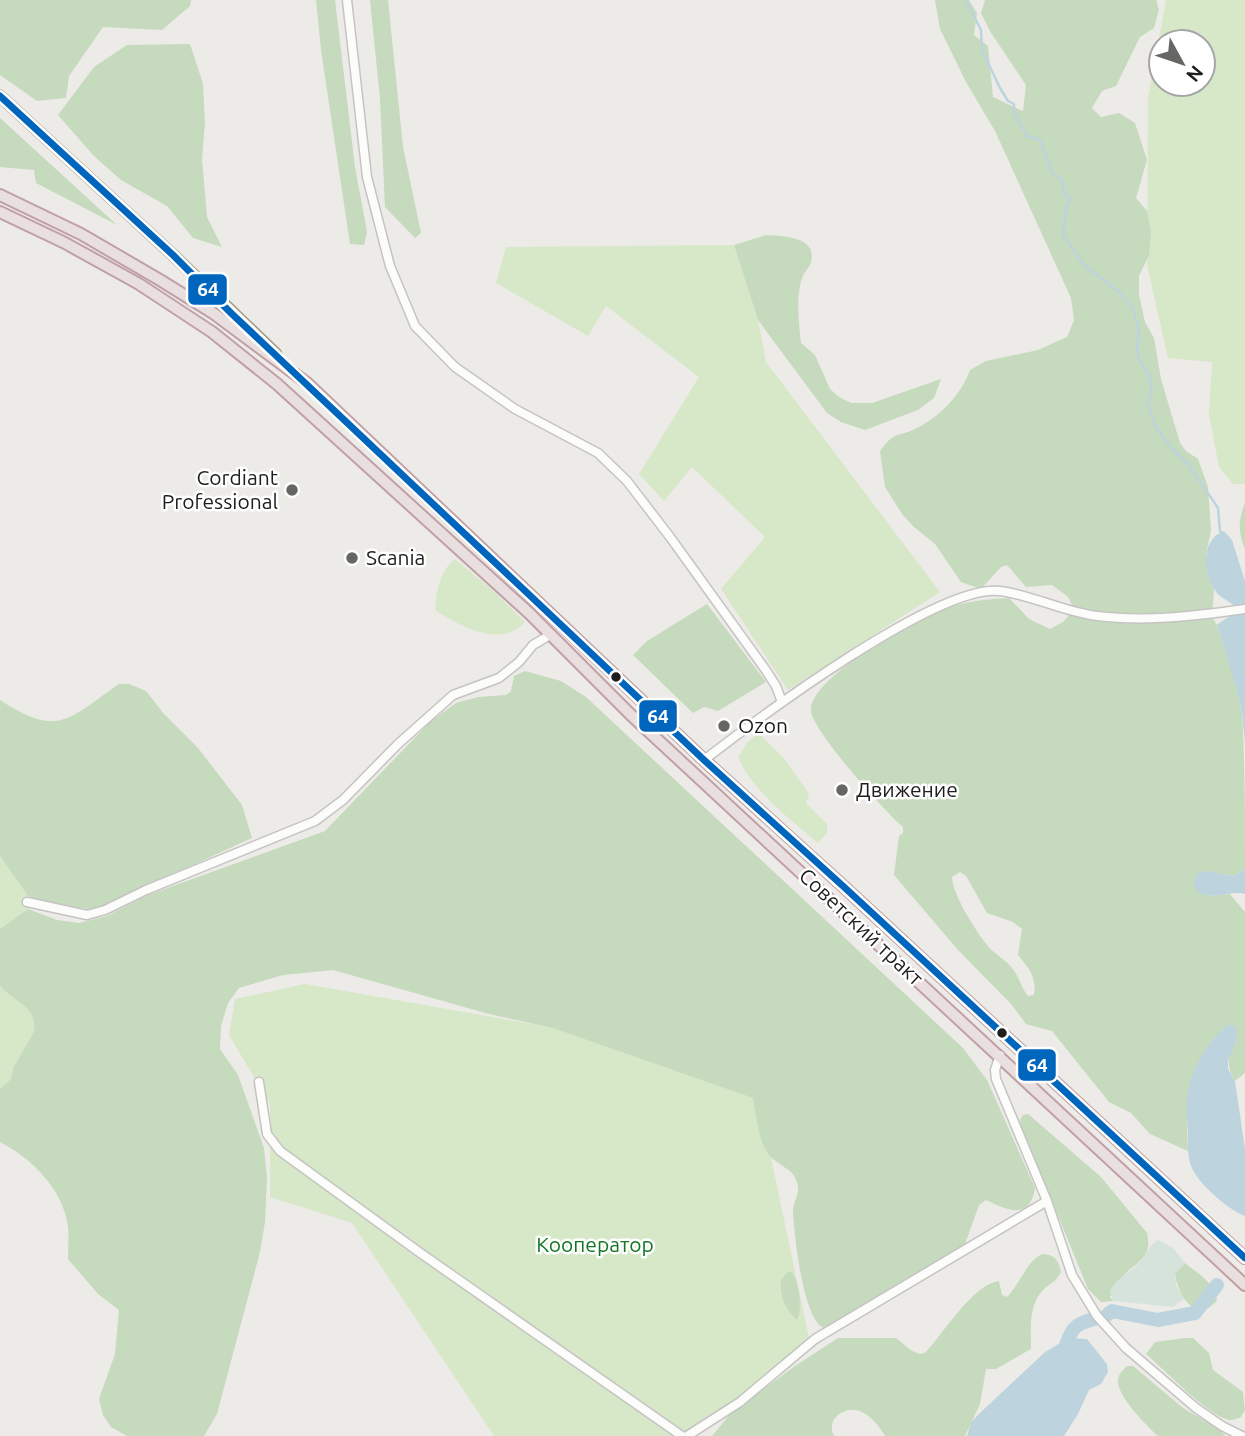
<svg xmlns="http://www.w3.org/2000/svg" width="1245" height="1436" viewBox="0 0 1245 1436" font-family="Ubuntu,sans-serif">
<style>
.grass{fill:#d6e8c7;fill-rule:evenodd}
.forest{fill:#c6dabe;fill-rule:evenodd}
.wetland{fill:#d6e3db}
.water{fill:#bdd4de}
.lines{fill:none;stroke-linecap:round;stroke-linejoin:round}
.stream{stroke:#bdd4de;stroke-width:2.5}
.river{stroke:#bdd4de;stroke-width:14}
.minor-casing{stroke:#c5c4c3;stroke-width:11}
.major-casing{stroke:#a29b85;stroke-width:13}
.highway-casing{stroke:#c0a0a6;stroke-width:14}
.minor{stroke:#fcfcfb;stroke-width:8}
.major{stroke:#f0ece5;stroke-width:10}
.highway{stroke:#eadfdf;stroke-width:10}
.bus-1-casing{stroke:#fff;stroke-width:12}
.bus-1{stroke:#0065bd;stroke-width:7}
.poi-dot{fill:#666664;stroke:#fff;stroke-width:2.5}
.bus-dot{fill:#1e1e1e;stroke:#fff;stroke-width:2.5}
.labels{text-anchor:middle;stroke-width:5;stroke-linejoin:round;paint-order:stroke}
.poi-label{font-size:21px;fill:#1e1e1e;stroke:#fff;text-anchor:start}
.street-label{font-size:21px;fill:#1e1e1e;stroke:#fff}
.park-label{font-size:21px;fill:#127723;stroke:#fff}
.line-badge{stroke:#fff;stroke-width:2.5}
.badge-label{font-size:19px;text-anchor:middle;font-weight:bold;fill:#fff}
</style>
<rect width="100%" height="100%" fill="#edebe7"/>
<!-- grass -->
<g class="grass">
<path d="M 1166,0 L 1245,0 L 1245,484 L 1233,484 L 1219,467 L 1209,415 L 1212,362 L 1168,358 L 1147,265 L 1148,99 ZM 1161,42 L 1203,42 L 1203,84 L 1161,84 Z"/>
<path d="M 734,245 L 758,320 L 766,362 L 940,592 L 788,690 L 721,589 L 765,537 L 692,467 L 664,501 L 639,474 L 699,377 L 606,306 L 588,336 L 496,283 L 506,247 Z"/>
<path d="M 455,559 L 490,588 L 525,622 C 500,649 461,626 436,611 C 434,595 441,569 455,559 Z"/>
<path d="M 758,733 L 784,758 L 809,794 L 806,803 L 827,824 L 827,833 L 818,843 C 789,818 754,793 738,757 L 747,743 Z"/>
<path d="M 0,856 L 28,896 L 28,909 L 0,929 Z"/>
<path d="M 305,984 L 555,1028 L 758,1096 L 809,1338 L 748,1393 L 678,1436 L 494,1436 L 352,1223 L 270,1197 L 270,1104 L 229,1035 L 235,999 Z"/>
<path d="M 0,986 C 15,1003 37,1005 34,1032 L 13,1068 L 11,1079 L 0,1089 Z"/>
</g>
<!-- forest -->
<g class="forest">
<path d="M 0,0 L 191,0 L 190,6 L 162,30 L 103,27 L 69,76 L 66,98 L 37,101 L 0,75 Z"/>
<path d="M 316,0 L 335,0 L 355,167 L 367,232 L 364,245 L 350,244 L 321,50 Z"/>
<path d="M 370,0 L 388,0 L 403,147 L 421,233 L 415,238 L 385,207 L 380,99 Z"/>
<path d="M 935,0 L 969,0 L 977,13 L 974,35 L 988,46 L 993,97 L 1023,111 L 1026,85 L 991,33 L 981,13 L 985,0 L 1156,0 L 1159,10 L 1154,28 L 1140,37 L 1116,86 L 1102,91 L 1092,108 L 1101,117 L 1119,113 L 1135,123 L 1147,160 L 1136,198 L 1147,211 L 1151,231 L 1149,255 L 1139,276 L 1139,295 L 1145,322 L 1154,338 L 1161,379 L 1180,443 L 1186,451 L 1198,459 L 1208,487 L 1211,531 L 1206,554 L 1209,578 L 1214,590 L 1212,617 L 1217,625 C 1225,654 1238,683 1242,713 C 1245,764 1245,817 1245,869 C 1243,870 1237,874 1235,875 C 1219,879 1202,861 1194,882 L 1211,896 L 1230,894 L 1245,912 L 1245,1073 L 1235,1081 C 1226,1066 1227,1057 1236,1042 L 1215,1038 C 1185,1080 1186,1102 1188,1151 L 1150,1134 L 1131,1113 L 1109,1102 L 1052,1031 L 1026,1024 L 1012,1005 L 958,950 L 894,875 L 899,836 L 903,833 L 903,827 C 886,813 812,730 811,711 C 808,678 918,618 947,608 C 968,601 988,599 1009,598 L 1029,619 L 1050,629 L 1063,622 L 1074,609 L 1068,597 L 1052,585 L 1026,587 L 1007,565 L 1001,567 L 981,589 L 961,582 L 935,544 L 914,527 L 902,514 L 885,487 L 880,451 C 895,430 896,438 915,429 C 940,417 961,395 970,370 L 986,361 L 1038,350 L 1067,337 L 1074,320 L 1071,298 L 995,131 L 966,82 L 940,29 ZM 960,872 L 966,876 L 987,913 L 1013,922 L 1022,929 L 1018,955 C 1029,968 1037,978 1034,995 L 1028,996 C 1021,987 1019,976 1012,968 C 1005,959 994,954 987,945 C 976,931 952,894 952,877 Z"/>
<path d="M 190,44 L 203,84 L 205,122 L 202,159 L 207,217 L 222,247 L 193,238 L 167,206 L 121,180 L 94,156 L 58,115 L 94,67 L 127,45 Z"/>
<path d="M 0,118 L 117,225 L 36,183 L 34,170 L 0,167 Z"/>
<path d="M 766,235 C 781,236 818,236 811,262 C 810,267 805,271 803,276 C 795,295 799,324 801,343 L 815,355 L 830,389 L 839,397 L 851,403 L 872,403 L 941,379 L 934,398 L 918,410 L 865,430 L 841,422 L 827,413 L 758,320 L 734,245 Z"/>
<path d="M 1245,503 L 1245,549 C 1238,532 1238,520 1245,503 Z"/>
<path d="M 707,604 L 766,682 L 718,711 L 704,707 L 693,713 L 633,655 L 647,641 Z"/>
<path d="M 525,671 L 561,681 L 586,697 L 963,1048 L 987,1080 L 1035,1188 C 1030,1221 1007,1210 986,1200 L 979,1205 L 965,1244 L 954,1257 L 824,1328 C 803,1320 794,1234 793,1211 C 793,1204 797,1198 798,1191 C 799,1169 780,1168 769,1155 C 758,1141 756,1115 753,1098 L 553,1028 L 489,1014 L 333,970 L 283,975 L 239,988 L 228,1003 L 221,1026 L 220,1049 L 238,1075 L 264,1148 L 267,1177 L 265,1222 L 260,1252 L 217,1414 L 204,1436 L 127,1436 L 111,1427 L 103,1415 L 99,1399 L 115,1354 L 119,1310 L 98,1294 L 68,1259 C 68,1248 69,1236 68,1226 C 63,1189 31,1158 0,1142 L 0,1089 L 11,1079 L 13,1068 L 34,1032 C 37,1005 15,1003 0,986 L 0,929 L 28,909 L 57,920 L 79,923 L 107,916 L 148,895 L 325,831 L 431,721 L 456,703 L 478,697 L 506,695 L 511,691 L 514,676 Z"/>
<path d="M 119,684 L 129,684 L 146,691 L 164,714 L 198,748 L 242,805 L 252,838 L 94,910 L 50,903 L 28,896 L 0,856 L 0,700 C 59,738 67,720 119,684 Z"/>
<path d="M 1028,1114 L 1101,1177 L 1147,1233 C 1152,1254 1142,1260 1127,1272 C 1120,1278 1115,1289 1110,1297 L 1113,1301 L 1101,1302 L 1088,1289 L 1021,1125 L 1020,1120 L 1023,1115 Z"/>
<path d="M 1042,1254 C 1054,1254 1059,1260 1061,1272 C 1057,1281 1052,1282 1045,1288 C 1028,1304 1031,1328 1031,1349 L 996,1369 L 986,1369 L 980,1404 L 965,1436 L 885,1436 C 880,1427 872,1417 862,1412 C 846,1404 825,1419 834,1436 L 712,1436 L 731,1413 L 795,1366 L 838,1338 L 896,1338 L 912,1351 L 920,1354 L 925,1353 C 943,1334 974,1283 999,1281 L 1002,1295 L 1007,1297 C 1021,1283 1024,1264 1042,1254 Z"/>
<path d="M 1185,1263 C 1197,1273 1216,1283 1217,1301 C 1213,1304 1207,1311 1202,1310 C 1186,1310 1176,1286 1175,1273 Z"/>
<path d="M 788,1272 L 792,1272 C 799,1283 803,1309 797,1320 C 786,1311 779,1295 781,1280 Z"/>
<path d="M 1186,1338 L 1193,1338 L 1209,1353 L 1213,1370 L 1243,1392 L 1245,1410 L 1241,1417 C 1238,1418 1234,1420 1230,1420 C 1210,1418 1163,1368 1146,1354 L 1155,1342 Z"/>
<path d="M 1127,1366 L 1133,1366 L 1183,1408 L 1219,1429 L 1225,1436 L 1158,1436 C 1147,1426 1117,1396 1118,1381 C 1118,1374 1123,1370 1127,1366 Z"/>
</g>
<!-- wetland -->
<path class="wetland" d="M 1158,1240 L 1173,1248 L 1185,1263 L 1175,1274 L 1176,1285 L 1184,1299 L 1173,1307 L 1113,1301 L 1110,1292 C 1115,1279 1125,1276 1135,1267 C 1145,1259 1147,1246 1158,1240 Z"/>
<!-- water -->
<g class="water">
<path d="M 1224,531 L 1232,540 L 1245,581 L 1245,745 L 1242,712 L 1237,690 L 1217,625 L 1235,612 L 1235,607 C 1229,600 1219,598 1214,589 C 1203,571 1201,539 1224,531 Z"/>
<path d="M 1245,869 L 1245,894 C 1227,889 1208,905 1194,887 C 1194,857 1220,879 1235,875 C 1237,874 1243,870 1245,869 Z"/>
<path d="M 1230,1024 L 1237,1029 L 1236,1042 L 1228,1061 L 1228,1069 L 1235,1081 L 1245,1149 L 1245,1216 C 1230,1211 1200,1185 1193,1170 C 1187,1160 1188,1145 1188,1133 C 1187,1121 1186,1108 1187,1096 C 1191,1070 1208,1038 1230,1024 Z"/>
<path d="M 1069,1338 L 1087,1339 L 1107,1364 L 1108,1372 L 1101,1384 L 1089,1390 L 1078,1414 L 1064,1436 L 967,1436 L 971,1422 L 982,1411 L 1045,1352 Z"/>
</g>
<g class="lines">
<!-- stream -->
<path class="stream" d="M 966,0 L 981,30 L 982,50 L 1000,88 L 1008,101 L 1014,104 L 1014,113 L 1027,136 L 1040,140 L 1052,172 L 1062,180 L 1064,193 L 1070,199 L 1066,209 L 1063,235 L 1085,266 L 1117,290 L 1132,306 L 1139,330 L 1137,347 L 1139,360 L 1149,375 L 1152,390 L 1148,403 L 1155,426 L 1173,450 L 1189,465 L 1218,508 L 1220,531 L 1223,534"/>
<!-- river -->
<g class="river">
<path d="M 1107,1315 L 1112,1311 L 1158,1320 L 1195,1313 L 1217,1285"/>
<path d="M 1063,1354 C 1071,1332 1070,1325 1094,1319"/>
</g>
<!-- minor casing -->
<g class="minor-casing">
<g id="minor">
<path d="M 347,0 L 367,177 L 390,266 L 415,326 L 455,367 L 515,409 L 598,453 L 627,481 L 670,537 L 765,669 L 776,686 L 782,702"/>
<path d="M 704,760 C 756,720 938,583 1000,591 C 1032,595 1064,612 1097,616 C 1146,622 1196,616 1245,609"/>
<path d="M 27,902 L 87,915 L 105,910 L 146,890 L 315,821 L 343,800 L 398,744 L 453,695 L 499,678 L 519,662 L 533,645 L 550,635"/>
<path d="M 1000,1055 L 995,1070 L 996,1079 L 1047,1201 L 1072,1275 L 1097,1316 L 1126,1348 L 1196,1408 L 1222,1426 L 1242,1436"/>
<path d="M 259,1082 L 267,1134 L 280,1151 L 419,1252 L 682,1436"/>
<path d="M 687,1436 L 740,1402 L 815,1339 L 1047,1201"/>
</g>
</g>
<!-- major casing -->
<g class="major-casing">
<path id="major" d="M 0,96 L 173,255 L 276,354"/>
</g>
<!-- highway casing -->
<g class="highway-casing">
<g id="highway">
<path d="M 0,195 L 81,234 L 160,280 L 213,313 L 307,383 L 704,760 L 844,887 L 1245,1258"/>
<path d="M 0,212 L 65,243 L 139,284 L 212,332 L 277,384 L 529,613 L 631,715 L 1245,1285"/>
</g>
</g>
<!-- minor -->
<use href="#minor" class="minor"/>
<!-- major -->
<use href="#major" class="major"/>
<!-- highway -->
<use href="#highway" class="highway"/>
<!-- bus-1 casing -->
<g class="bus-1-casing">
<path id="bus-1" d="M 0,96 L 173,255 L 232,314 L 704,760 L 844,887 L 1245,1258"/>
</g>
<!-- bus-1 -->
<use href="#bus-1" class="bus-1"/>
</g>
<!-- markers -->
<g class="poi-dot">
<circle cx="292" cy="490" r="7"/>
<circle cx="352" cy="558" r="7"/>
<circle cx="724" cy="726" r="7"/>
<circle cx="842" cy="790" r="7"/>
</g>
<g class="bus-dot">
<circle cx="616" cy="677" r="6"/>
<circle cx="1002" cy="1033" r="6"/>
</g>
<g class="labels">
<!-- poi labels -->
<g class="poi-label">
<text x="278" y="485" text-anchor="end">Cordiant<tspan x="278" dy="24">Professional</tspan></text>
<text x="366" y="565">Scania</text>
<text x="738" y="733">Ozon</text>
<text x="856" y="797">Движение</text>
</g>
<!-- street labels -->
<g class="street-label">
<text transform="translate(861 927) rotate(43)" y="7">Советский тракт</text>
</g>
<!-- park labels -->
<g class="park-label">
<text x="595" y="1252">Кооператор</text>
</g>
</g>
<g class="line-badge">
<rect x="187" y="273" width="41" height="33" rx="7" fill="#0065bd"/>
<rect x="638" y="699" width="40" height="34" rx="7" fill="#0065bd"/>
<rect x="1017" y="1048" width="40" height="34" rx="7" fill="#0065bd"/>
</g>
<g class="badge-label">
<text x="208" y="296">64</text>
<text x="658" y="723">64</text>
<text x="1037" y="1072">64</text>
</g>
<!-- north arrow -->
<g transform="translate(1182 63) rotate(130)"><circle r="33" fill="#ffffff" stroke="#a5a5a5" stroke-width="2"/>
<path d="M0-5L12 26L0 18L-12 26Z" fill="#666664"/>
<text y="-10" font-size="19" font-weight="bold" text-anchor="middle" fill="#1e1e1e">N</text>
</g>
</svg>
